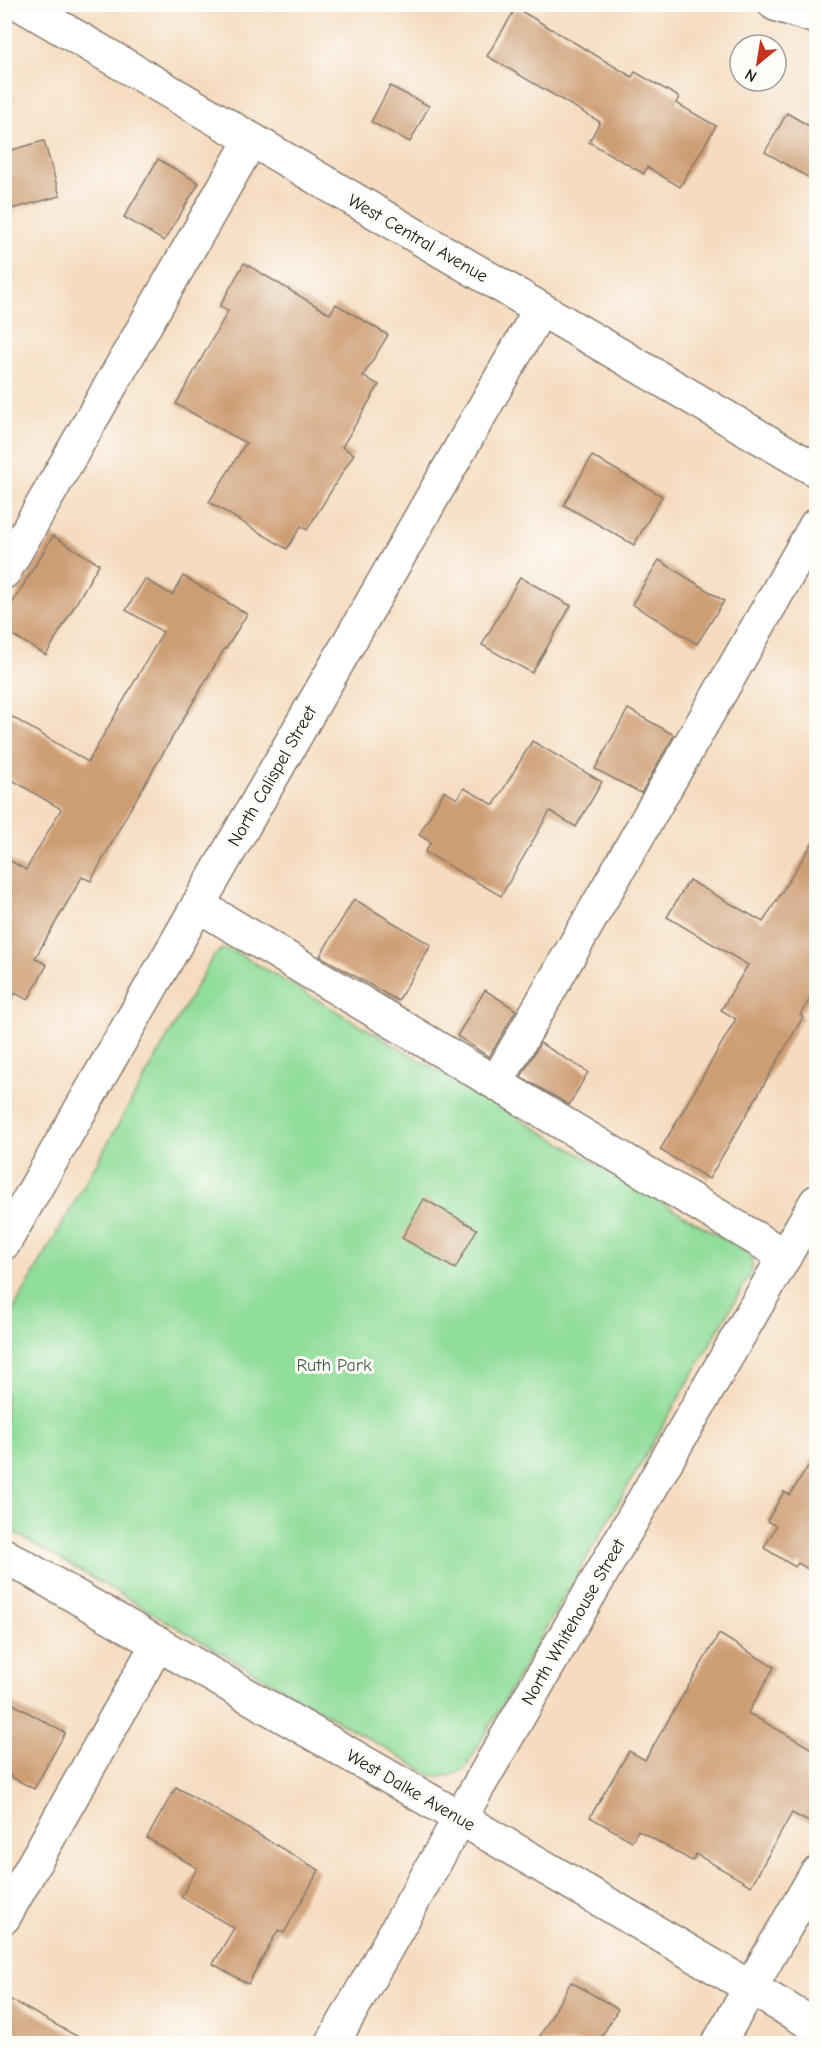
<svg xmlns="http://www.w3.org/2000/svg" width="821" height="2048" viewBox="0 0 821 2048" font-family="'Comic Neue',sans-serif">
<style>
.green{fill:#91dd9a;stroke:#567c5b;stroke-width:1.5}
.building{fill:#cd9d73}
.lines{fill:none;stroke-linecap:round;stroke-linejoin:round}
.minor-casing{stroke:#887c6e;stroke-width:36}
.minor{stroke:#fff;stroke-width:33}
.labels{text-anchor:middle;stroke-width:6;stroke-linejoin:round;paint-order:stroke}
.street-label{font-size:18px;fill:#1c1c1c;stroke:#fdfcf7}
.park-label{font-size:18px;fill:#456048;stroke:#fdfcf7}
</style>
<rect width="100%" height="100%" fill="#fdfcf7"/>
<filter id="ink" filterUnits="userSpaceOnUse"><feTurbulence type="fractalNoise" baseFrequency=".0167" numOctaves="2"/><feDisplacementMap in="SourceGraphic" scale="12" xChannelSelector="R" yChannelSelector="G"/><feConvolveMatrix kernelMatrix="1 2 1 2 8 2 1 2 1" color-interpolation-filters="sRGB"/></filter>
<filter id="wash" filterUnits="userSpaceOnUse"><feTurbulence type="fractalNoise" baseFrequency=".008" numOctaves="4" result="noise"/><feDisplacementMap in="SourceGraphic" scale="24" xChannelSelector="R" yChannelSelector="G"/><feGaussianBlur stdDeviation="1.35" result="paint"/><feColorMatrix in="noise" values="0 0 0 0 0 0 0 0 0 0 0 0 0 0 0 0 0 1.4 0 .05"/><feComposite in="paint" operator="in"/></filter>
<g filter="url(#wash)">
<rect width="100%" height="100%" fill="#f5dbbf"/>
<!-- green -->
<path class="green" d="M 222,949 L 234,951 L 745,1251 L 752,1260 L 752,1271 L 466,1767 C 454,1776 446,1778 431,1775 L 5,1527 L 5,1325 L 213,957 Z"/>
<g id="blocks">
<!-- building -->
<g class="building">
<path d="M 516,8 L 632,77 L 635,72 L 679,97 L 676,103 L 716,126 L 680,187 L 647,167 L 644,174 L 589,142 L 600,122 L 487,56 Z"/>
<path d="M 390,86 L 429,106 L 410,142 L 371,122 Z"/>
<path d="M 787,113 L 816,130 L 816,182 L 765,152 Z"/>
<path d="M 44,141 L 60,196 L 4,211 L 4,152 Z"/>
<path d="M 158,159 L 199,183 L 164,241 L 124,217 Z"/>
<path d="M 244,263 L 330,314 L 336,304 L 388,335 L 363,376 L 379,385 L 342,447 L 354,454 L 307,530 L 301,526 L 287,549 L 209,502 L 246,443 L 176,404 L 228,311 L 220,306 Z"/>
<path d="M 592,456 L 662,496 L 634,545 L 564,505 Z"/>
<path d="M 53,536 L 99,564 L 46,655 L 4,630 L 4,617 Z"/>
<path d="M 659,560 L 724,601 L 697,644 L 632,604 Z"/>
<path d="M 183,576 L 247,614 L 226,649 L 225,648 L 129,811 L 91,881 L 82,877 L 35,958 L 47,965 L 28,1000 L 15,993 L 4,1012 L 4,857 L 26,870 L 61,809 L 4,775 L 4,712 L 88,762 L 163,632 L 126,610 L 145,579 L 172,595 Z"/>
<path d="M 520,577 L 571,606 L 532,673 L 482,645 Z"/>
<path d="M 628,709 L 674,735 L 641,793 L 595,769 Z"/>
<path d="M 532,741 L 602,782 L 576,827 L 550,811 L 501,896 L 425,852 L 431,842 L 419,835 L 444,791 L 457,799 L 464,788 L 494,805 Z"/>
<path d="M 816,837 L 816,989 L 800,1015 L 803,1017 L 709,1179 L 660,1150 L 736,1019 L 721,1010 L 748,965 L 667,917 L 689,880 L 763,922 Z"/>
<path d="M 354,899 L 431,945 L 398,1001 L 320,956 Z"/>
<path d="M 485,990 L 516,1010 L 489,1057 L 457,1036 Z"/>
<path d="M 540,1043 L 588,1072 L 569,1105 L 521,1077 Z"/>
<path d="M 424,1199 L 477,1229 L 455,1269 L 402,1238 Z"/>
<path d="M 816,1454 L 816,1574 L 798,1563 L 795,1567 L 764,1548 L 776,1526 L 767,1521 L 784,1492 L 790,1495 Z"/>
<path d="M 719,1634 L 774,1667 L 748,1713 L 816,1751 L 816,1826 L 792,1813 L 751,1886 L 696,1854 L 692,1861 L 638,1830 L 632,1841 L 590,1817 L 629,1751 L 645,1760 Z"/>
<path d="M 4,1699 L 65,1733 L 34,1789 L 4,1773 Z"/>
<path d="M 176,1787 L 319,1870 L 284,1933 L 278,1930 L 248,1984 L 213,1964 L 234,1928 L 181,1897 L 197,1868 L 147,1838 Z"/>
<path d="M 571,1982 L 618,2009 L 598,2043 L 536,2043 Z"/>
<path d="M 4,1996 L 89,2043 L 4,2043 Z"/>
</g>
</g>
</g>
<g filter="url(#ink)">
<use href="#blocks" fill-opacity="0" stroke="#887c6e" stroke-width="1.5"/>
<g class="lines">
<!-- minor casing -->
<g class="minor-casing">
<g id="minor">
<path d="M 20,4 L 816,470"/>
<path d="M 775,4 L 816,17"/>
<path d="M 4,572 L 251,140"/>
<path d="M 198,905 L 785,1256"/>
<path d="M 496,1083 L 816,525"/>
<path d="M 4,1243 L 540,310"/>
<path d="M 4,1555 L 460,1818 L 816,2026"/>
<path d="M 4,1917 L 158,1643"/>
<path d="M 332,2044 L 460,1818 L 816,1202"/>
<path d="M 718,2044 L 816,1874"/>
</g>
</g>
<!-- minor -->
<use href="#minor" class="minor"/>
</g>
</g>
<g class="labels">
<!-- street labels -->
<g class="street-label">
<text transform="translate(418 238) rotate(30)" y="6">West Central Avenue</text>
<text transform="translate(272 776) rotate(-60)" y="6">North Calispel Street</text>
<text transform="translate(573 1622) rotate(-60)" y="6">North Whitehouse Street</text>
<text transform="translate(411 1790) rotate(30)" y="6">West Dalke Avenue</text>
</g>
<!-- park labels -->
<g class="park-label">
<text x="334" y="1371">Ruth Park</text>
</g>
</g>
<!-- margin -->
<rect width="821" height="2048" fill="none" stroke="#fdfcf7" stroke-width="24"/>
<!-- north arrow -->
<g transform="translate(758 63) rotate(210)"><circle r="28" fill="#fdfcf7" stroke="#a3a29f" stroke-width="1.5"/>
<path d="M0-4.5L10 22L0 15L-10 22Z" fill="#c8321e"/>
<text y="-9" font-size="16" font-weight="bold" text-anchor="middle" fill="#1c1c1c">N</text>
</g>
</svg>
